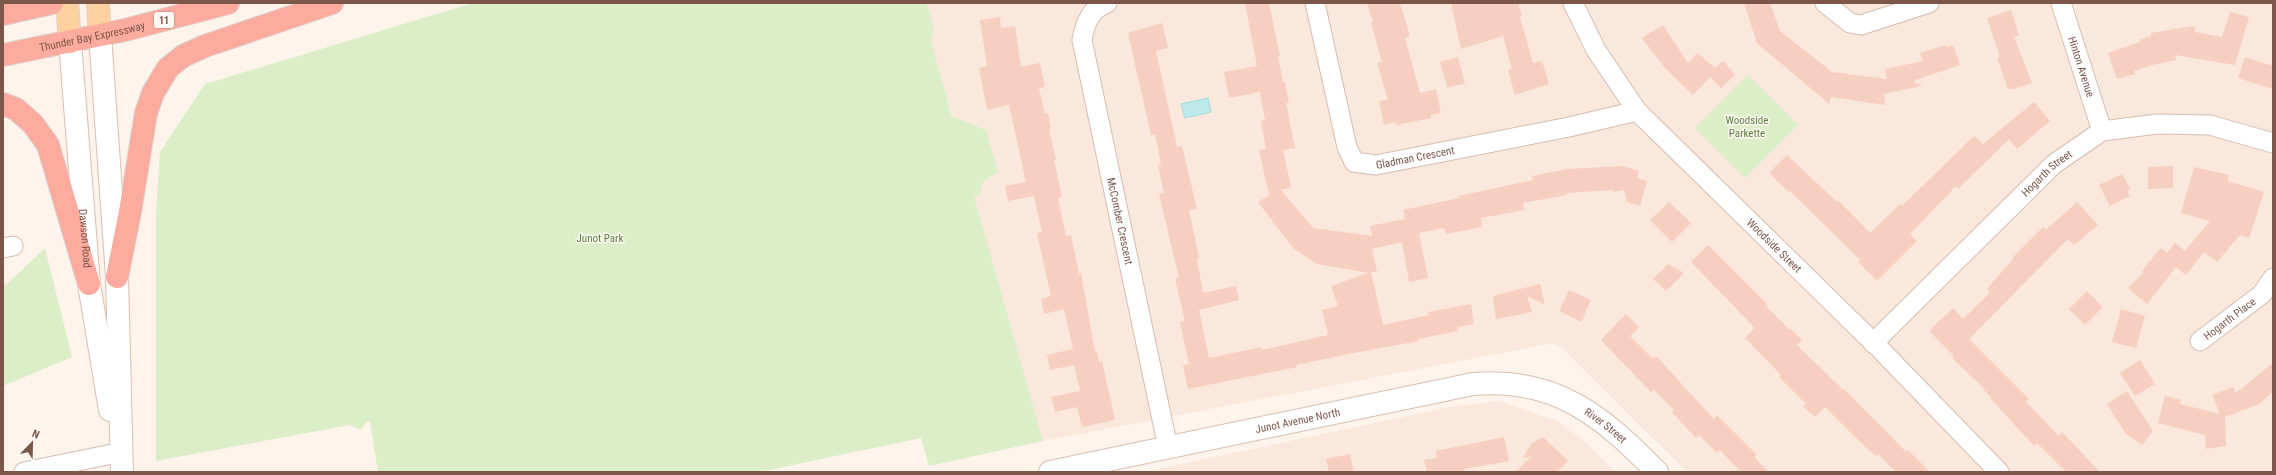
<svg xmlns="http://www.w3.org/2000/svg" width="2276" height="475" viewBox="0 0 2276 475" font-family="'Roboto Condensed',sans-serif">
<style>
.residential{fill:#f9e8db}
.green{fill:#dbeec7}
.water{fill:#bce9ea;stroke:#a2dbdd}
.building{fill:#f6cfc0}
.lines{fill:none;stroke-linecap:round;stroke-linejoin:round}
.street-casing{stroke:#d5bdb1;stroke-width:21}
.secondary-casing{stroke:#dabeb0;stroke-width:24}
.primary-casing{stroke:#dbd0cc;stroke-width:24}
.highway-casing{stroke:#dbd0cc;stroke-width:24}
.street{stroke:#fff;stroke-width:19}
.secondary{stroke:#fff;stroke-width:22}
.primary{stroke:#ffd1a1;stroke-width:22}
.highway{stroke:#fcab9e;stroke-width:22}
.labels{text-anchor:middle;stroke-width:3;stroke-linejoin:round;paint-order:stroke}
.shield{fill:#fff9f3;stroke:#a4877d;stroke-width:1}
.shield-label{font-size:10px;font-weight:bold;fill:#7d564a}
.street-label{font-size:11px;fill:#7d564a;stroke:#fff9f3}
.park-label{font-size:11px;fill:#587d3e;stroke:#fff9f3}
</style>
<rect width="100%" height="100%" fill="#fef4eb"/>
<!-- residential -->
<g class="residential">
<path d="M 927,3 L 2273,3 L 2273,472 L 1687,472 L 1561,347 L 1553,343 L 1043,441 L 973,196 L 979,194 L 983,182 L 997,172 L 986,130 L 953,116 L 930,42 L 934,29 Z"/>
<path d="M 1499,401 L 1557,421 L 1582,439 L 1615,472 L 1144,472 L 1450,407 Z"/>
</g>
<!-- green -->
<g class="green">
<path d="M 473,3 L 927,3 L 934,29 L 931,41 L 952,116 L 986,130 L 998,172 L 983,182 L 979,195 L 974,196 L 1043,441 L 929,466 L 921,438 L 760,472 L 378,472 L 370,421 L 366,422 L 361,430 L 350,425 L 156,461 L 156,214 L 160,152 L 205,84 Z"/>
<path d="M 1748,75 L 1798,125 L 1745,178 L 1695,128 Z"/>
<path d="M 45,248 L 72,357 L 3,386 L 3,284 L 6,285 Z"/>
</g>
<!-- water -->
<path class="water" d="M 1208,98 L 1211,112 L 1185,118 L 1181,104 Z"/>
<!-- building -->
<g class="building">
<path d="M 1245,3 L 1269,3 L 1280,56 L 1278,57 L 1283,82 L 1285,82 L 1289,103 L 1286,103 L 1295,148 L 1283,150 L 1291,187 L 1281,190 L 1313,228 L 1372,236 L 1370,226 L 1405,219 L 1403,210 L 1459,198 L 1459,196 L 1533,180 L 1532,176 L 1568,169 L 1622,166 L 1639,171 L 1637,178 L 1647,181 L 1640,206 L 1627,202 L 1624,190 L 1612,192 L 1613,190 L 1567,193 L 1567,195 L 1523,203 L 1524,210 L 1481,218 L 1482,227 L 1446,234 L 1444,228 L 1419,233 L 1428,278 L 1409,282 L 1402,242 L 1372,249 L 1377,271 L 1369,273 L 1317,264 L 1293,248 L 1258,202 L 1269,195 L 1259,150 L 1266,149 L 1261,121 L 1265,120 L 1260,92 L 1229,98 L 1224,72 L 1257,66 Z"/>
<path d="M 1367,3 L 1400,3 L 1410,36 L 1405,38 L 1420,93 L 1436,89 L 1441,113 L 1431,115 L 1431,118 L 1396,125 L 1395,122 L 1384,125 L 1379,101 L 1388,100 L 1377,63 L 1382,62 L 1371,22 L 1373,22 Z"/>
<path d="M 1451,3 L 1518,3 L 1522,16 L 1520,17 L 1533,63 L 1542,61 L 1549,84 L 1515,95 L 1508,70 L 1512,69 L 1503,36 L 1461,49 Z"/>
<path d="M 1744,3 L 1770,3 L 1780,31 L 1832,72 L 1887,79 L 1885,69 L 1923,61 L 1920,53 L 1946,45 L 1946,47 L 1953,45 L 1960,65 L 1915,80 L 1915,83 L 1921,84 L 1921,86 L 1884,94 L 1885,105 L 1831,97 L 1829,104 L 1757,43 Z"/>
<path d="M 2011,10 L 2019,35 L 2014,37 L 2032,83 L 2013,89 L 2008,89 L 1997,58 L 2000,57 L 1987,18 Z"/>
<path d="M 2230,12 L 2249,17 L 2235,65 L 2175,55 L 2176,60 L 2152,65 L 2134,71 L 2135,74 L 2117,79 L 2108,53 L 2140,42 L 2139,40 L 2151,36 L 2151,33 L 2194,26 L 2195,32 L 2222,37 Z"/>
<path d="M 1000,17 L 1001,28 L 1015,26 L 1021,67 L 1040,63 L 1045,87 L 1039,88 L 1045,114 L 1048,113 L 1051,129 L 1049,129 L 1056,160 L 1054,160 L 1062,197 L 1058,198 L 1066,236 L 1071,235 L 1079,274 L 1081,273 L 1095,352 L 1097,351 L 1099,362 L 1102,361 L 1115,420 L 1082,427 L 1077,407 L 1055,412 L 1051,397 L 1080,391 L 1074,365 L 1050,370 L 1047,355 L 1073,349 L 1064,309 L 1044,314 L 1041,299 L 1051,296 L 1037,233 L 1042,232 L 1034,196 L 1008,201 L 1005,186 L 1026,182 L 1009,105 L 987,110 L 979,68 L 987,66 L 980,20 Z"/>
<path d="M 1162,23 L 1168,48 L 1156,51 L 1177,147 L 1182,146 L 1197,209 L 1189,210 L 1199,258 L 1197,259 L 1203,293 L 1236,286 L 1239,300 L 1199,310 L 1209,358 L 1262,347 L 1262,350 L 1328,335 L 1322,310 L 1338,306 L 1331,286 L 1371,272 L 1383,325 L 1429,315 L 1428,312 L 1471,304 L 1474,324 L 1458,327 L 1458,331 L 1418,339 L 1419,341 L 1348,354 L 1296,365 L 1297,367 L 1188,389 L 1183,365 L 1189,364 L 1180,322 L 1185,321 L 1175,279 L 1179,278 L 1159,194 L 1164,193 L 1158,165 L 1161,164 L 1155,134 L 1151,135 L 1128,33 Z"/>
<path d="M 1663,25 L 1688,63 L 1697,53 L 1715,68 L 1723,61 L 1735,75 L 1721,88 L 1710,77 L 1693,95 L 1664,67 L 1642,38 Z"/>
<path d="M 1458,57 L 1465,84 L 1447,87 L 1440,62 Z"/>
<path d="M 2245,57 L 2273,66 L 2273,89 L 2238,78 Z"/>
<path d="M 2034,102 L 2050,121 L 2017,149 L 2009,139 L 1958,189 L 1956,186 L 1910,234 L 1917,241 L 1877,281 L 1858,262 L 1860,260 L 1790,191 L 1789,192 L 1769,173 L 1787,155 L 1837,202 L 1839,201 L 1870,233 L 1900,204 L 1902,206 L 1974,136 L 1983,144 Z"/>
<path d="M 2173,166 L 2173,188 L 2148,189 L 2148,167 Z"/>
<path d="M 2194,167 L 2229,175 L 2228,181 L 2264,192 L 2254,223 L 2249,238 L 2240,235 L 2217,262 L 2204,252 L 2186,275 L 2176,267 L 2147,304 L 2128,288 L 2143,273 L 2142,271 L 2161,248 L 2167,253 L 2175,243 L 2185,251 L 2210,221 L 2181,213 Z"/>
<path d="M 2122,174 L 2131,190 L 2127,190 L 2130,196 L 2110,206 L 2099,185 Z"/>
<path d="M 1669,202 L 1691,223 L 1672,242 L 1650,220 Z"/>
<path d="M 2077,202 L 2098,225 L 2074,245 L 2068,239 L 1969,339 L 2029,399 L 2026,402 L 2059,436 L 2062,432 L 2100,472 L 2066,472 L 2037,443 L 2034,446 L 1990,398 L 1991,397 L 1983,389 L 1984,388 L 1952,358 L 1954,356 L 1929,331 L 1953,308 L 1963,319 L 1990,293 L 1987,289 L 2013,259 L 2012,258 L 2043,227 L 2046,230 Z"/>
<path d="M 1708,245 L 1767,304 L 1766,306 L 1790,330 L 1791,329 L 1802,340 L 1797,345 L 1843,390 L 1844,389 L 1906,452 L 1908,450 L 1930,472 L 1896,472 L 1878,454 L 1876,456 L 1854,436 L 1825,407 L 1815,417 L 1803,406 L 1806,404 L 1779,377 L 1781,375 L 1745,338 L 1755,328 L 1691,262 Z"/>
<path d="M 1668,264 L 1684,273 L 1666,291 L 1653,279 Z"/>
<path d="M 1540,284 L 1545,305 L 1527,296 L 1532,312 L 1496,319 L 1493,296 Z"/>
<path d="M 1569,290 L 1591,300 L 1581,322 L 1559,311 Z"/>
<path d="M 2087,291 L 2103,307 L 2085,325 L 2069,309 Z"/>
<path d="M 2121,309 L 2145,316 L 2136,348 L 2112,342 Z"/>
<path d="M 1626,314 L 1639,327 L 1630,336 L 1653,359 L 1656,356 L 1714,419 L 1717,415 L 1755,453 L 1756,459 L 1769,472 L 1741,472 L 1720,450 L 1717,453 L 1699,435 L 1696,438 L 1672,412 L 1674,410 L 1654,390 L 1651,392 L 1601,340 Z"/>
<path d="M 2140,360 L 2155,384 L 2135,396 L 2120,373 Z"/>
<path d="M 2273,363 L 2273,392 L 2259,404 L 2225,417 L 2226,446 L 2206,449 L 2205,435 L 2158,423 L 2165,396 L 2181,400 L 2180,404 L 2220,414 L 2212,395 L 2233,387 L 2236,393 Z"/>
<path d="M 2127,391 L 2153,431 L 2142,445 L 2126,434 L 2107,404 Z"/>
<path d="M 1504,437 L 1509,461 L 1464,469 L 1465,472 L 1427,472 L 1424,460 L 1437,458 L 1436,451 Z"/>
<path d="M 1543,437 L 1568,461 L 1557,472 L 1515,472 L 1532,456 L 1523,458 L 1531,444 Z"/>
<path d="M 1350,454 L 1354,472 L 1329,472 L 1326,459 Z"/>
</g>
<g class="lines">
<!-- street casing -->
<g class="street-casing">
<g id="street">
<path id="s1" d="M 1107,3 C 1090,9 1085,24 1082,40 L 1168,448"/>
<path id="s2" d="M 1315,3 L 1347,147 L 1354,162 L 1376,165 L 1569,127 L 1637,111"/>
<path id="s3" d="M 1573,3 L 1596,50 L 1637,111 L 1879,348 L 1999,472"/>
<path d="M 1825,3 L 1850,23 L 1861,25 L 1929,3"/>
<path id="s4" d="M 2061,3 L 2102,131"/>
<path d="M 3,248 L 13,246"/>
<path id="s5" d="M 2200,341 L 2262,294 L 2273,278"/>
<path id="s6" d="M 1873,343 L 2054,164 L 2102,131 L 2157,124 L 2210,125 L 2273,143"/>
<path d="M 24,472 L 117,453"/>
</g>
</g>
<!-- secondary casing -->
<g class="secondary-casing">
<g id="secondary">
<path d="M 100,35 L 117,277 L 122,472"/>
<path id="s7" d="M 70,42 L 89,284 L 110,410"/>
<path id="s8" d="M 1050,472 L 1473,384 C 1556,377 1602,416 1657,472"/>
</g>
</g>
<!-- primary casing -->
<g class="primary-casing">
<g id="primary">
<path d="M 67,3 L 70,42"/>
<path d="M 98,3 L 100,35"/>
</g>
</g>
<!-- highway casing -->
<g class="highway-casing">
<g id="highway">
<path d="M 3,14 L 52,3"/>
<path id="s9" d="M 3,55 L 125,30 L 228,3"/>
<path d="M 3,104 L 16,109 L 33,124 L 48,145 L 89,284"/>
<path d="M 117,277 L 130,212 L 146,113 L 153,93 L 168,68 L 183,56 L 205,46 L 332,3"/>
</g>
</g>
<!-- street -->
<use href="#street" class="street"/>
<!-- secondary -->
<use href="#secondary" class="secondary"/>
<!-- primary -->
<use href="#primary" class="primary"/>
<!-- highway -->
<use href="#highway" class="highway"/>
</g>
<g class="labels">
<!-- shield labels -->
<rect class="shield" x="154" y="12" width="20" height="16" rx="3"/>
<g class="shield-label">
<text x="164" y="24">11</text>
</g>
<!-- street labels -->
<g class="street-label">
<text dy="4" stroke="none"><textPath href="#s9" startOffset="91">Thunder Bay Expressway</textPath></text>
<text dy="4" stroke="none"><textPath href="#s4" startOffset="67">Hinton Avenue</textPath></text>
<text dy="4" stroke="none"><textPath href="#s2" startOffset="226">Gladman Crescent</textPath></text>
<text dy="4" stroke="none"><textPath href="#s6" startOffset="243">Hogarth Street</textPath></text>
<text dy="4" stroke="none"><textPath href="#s1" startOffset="232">McComber Crescent</textPath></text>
<text dy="4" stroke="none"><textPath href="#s7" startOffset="197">Dawson Road</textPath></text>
<text dy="4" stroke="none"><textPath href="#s3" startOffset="318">Woodside Street</textPath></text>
<text dy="4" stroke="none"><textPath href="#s5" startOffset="37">Hogarth Place</textPath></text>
<text dy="4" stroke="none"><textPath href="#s8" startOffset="253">Junot Avenue North</textPath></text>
<text dy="4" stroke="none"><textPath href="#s8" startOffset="575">River Street</textPath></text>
</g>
<!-- park labels -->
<g class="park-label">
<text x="1747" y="124">Woodside<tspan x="1747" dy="13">Parkette</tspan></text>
<text x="600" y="242">Junot Park</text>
</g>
</g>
<!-- border -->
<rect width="2276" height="475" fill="none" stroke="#7d564a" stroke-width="8"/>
<!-- north arrow -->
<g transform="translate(32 443) rotate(23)" stroke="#fff9f3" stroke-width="3" paint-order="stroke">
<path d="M0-3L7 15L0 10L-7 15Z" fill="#7d564a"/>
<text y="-6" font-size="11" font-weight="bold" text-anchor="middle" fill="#7d564a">N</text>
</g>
</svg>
